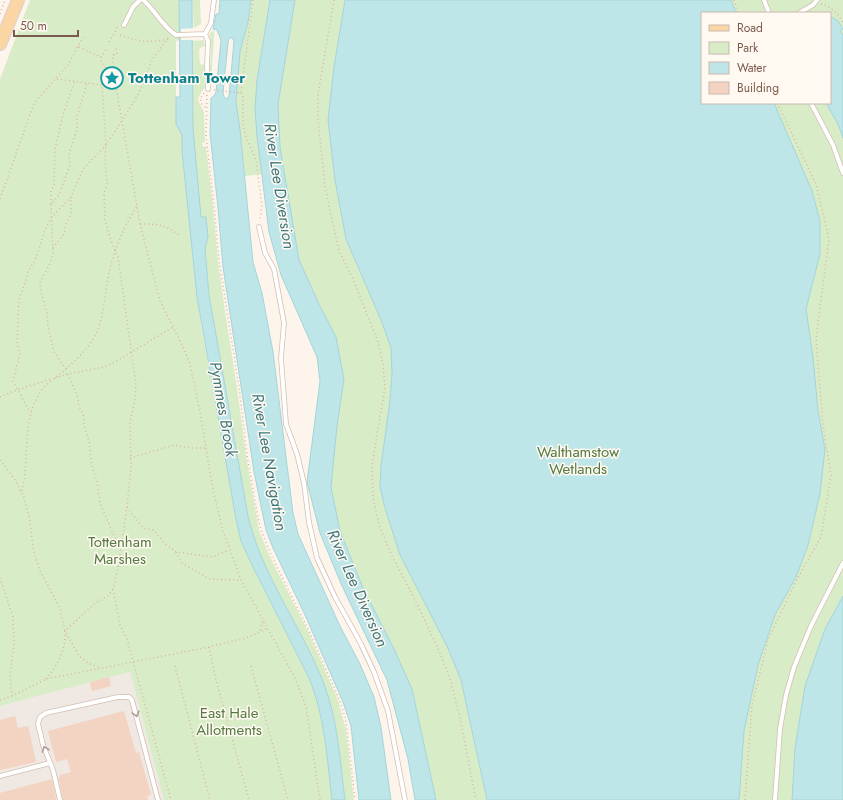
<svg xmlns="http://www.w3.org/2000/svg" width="843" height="800" viewBox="0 0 843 800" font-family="Jost,sans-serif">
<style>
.industrial{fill:#efe8e3}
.green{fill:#d9ecc8;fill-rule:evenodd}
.water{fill:#bee5e8;stroke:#a4d5da;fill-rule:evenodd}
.pier{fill:#fdf5eb}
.building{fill:#f3d3c2}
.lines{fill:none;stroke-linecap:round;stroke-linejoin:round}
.lane-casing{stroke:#d3beb2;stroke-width:5.5}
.primary-casing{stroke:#dad1cd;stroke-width:14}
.path{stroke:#d9b5a4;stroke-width:1.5;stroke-dasharray:1 3;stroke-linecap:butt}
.lane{stroke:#fff;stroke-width:4}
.primary{stroke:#fcd5a4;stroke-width:12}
.oneway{stroke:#af9c94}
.labels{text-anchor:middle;stroke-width:3;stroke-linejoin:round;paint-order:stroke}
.culture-label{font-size:15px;font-weight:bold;fill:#0d838f;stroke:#fff9f2;text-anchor:start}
.park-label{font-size:15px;fill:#557a41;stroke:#fff9f2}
.water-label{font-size:16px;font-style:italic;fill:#3f787e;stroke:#fff9f2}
</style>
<rect width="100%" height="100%" fill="#fdf5eb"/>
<!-- industrial -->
<path class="industrial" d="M 130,672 L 164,800 L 0,800 L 0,706 Z"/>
<!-- green -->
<g class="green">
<path d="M 30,0 L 179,0 L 181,40 L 176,41 L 176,124 L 182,135 L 182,151 L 201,324 L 236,519 L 241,541 L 252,565 L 309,678 C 325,717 327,759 332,800 L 164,800 L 130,672 L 0,706 L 0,79 Z"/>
<path d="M 192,0 L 200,0 L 200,3 L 201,24 L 194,28 Z"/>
<path d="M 251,0 L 843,0 L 843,800 L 415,800 L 408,759 L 387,680 L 342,586 L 320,533 L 307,482 L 320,381 L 317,357 L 281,275 L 269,232 L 262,174 L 245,176 L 236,97 L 240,52 L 248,22 ZM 702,13 L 830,13 L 830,103 L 702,103 Z"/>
<path d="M 212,31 L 214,31 L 214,36 L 211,83 L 210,83 C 209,71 213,41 209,34 Z"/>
<path d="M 203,40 L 204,41 L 205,46 L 200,48 L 199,51 L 200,64 L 204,65 L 205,87 L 200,94 L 198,100 L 204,112 L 205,142 L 202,143 L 203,147 L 206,146 L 213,205 L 218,260 L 225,311 L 237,387 L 246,455 L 259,530 L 269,555 L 309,633 L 338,700 L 346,730 L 354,800 L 345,800 C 340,762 338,720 324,684 C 302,627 262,576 248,516 L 209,295 L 205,249 L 208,237 L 206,217 L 201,217 L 193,128 L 193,41 Z"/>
</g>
<!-- water -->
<g class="water">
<path d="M 179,0 L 192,0 L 192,4 L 193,128 L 201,217 L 206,217 L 208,237 L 205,249 L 209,295 L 248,516 C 262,576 302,627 324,684 C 338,720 340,762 345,800 L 332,800 C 327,759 325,717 309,678 L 252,565 L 241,541 L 236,519 L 197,297 L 182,151 L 182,135 L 176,124 L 176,97 L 180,97 Z"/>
<path d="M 220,0 L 251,0 L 248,22 L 240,52 L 236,102 L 240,130 L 253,262 L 262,293 L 273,352 L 293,513 L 298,534 L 340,626 L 360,664 L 374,697 L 381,727 L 391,800 L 359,800 L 351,726 L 343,702 L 305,615 L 273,548 L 266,530 L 254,472 L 223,267 L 218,208 L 210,133 L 211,98 L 214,96 L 216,92 L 221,40 L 217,30 L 213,29 L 216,14 L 219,14 ZM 231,37 L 234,41 L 229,96 L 227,99 L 224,97 L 223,92 L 228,43 L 229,39 Z"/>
<path d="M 270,0 L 295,0 L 278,104 L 280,147 L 299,260 L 319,304 L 336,337 L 344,379 L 337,426 L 331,487 L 340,531 L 363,588 L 394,649 L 412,689 L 436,800 L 415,800 L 408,759 L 387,680 L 342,586 L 320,533 L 307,482 L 320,381 L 317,357 L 281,275 L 269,232 L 257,136 L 255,109 L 257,80 Z"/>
<path d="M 345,0 L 731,0 L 736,13 L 702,13 L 702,103 L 774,103 L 812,191 L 820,221 L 820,254 L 806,309 L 813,357 L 818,411 L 825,449 L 820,494 L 808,545 L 796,577 L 775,615 L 758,665 L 744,731 L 739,800 L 487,800 L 461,680 L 447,646 L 400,555 L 385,508 L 380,487 L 381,466 L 390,400 L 392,373 L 391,348 L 381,320 L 346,239 L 335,180 L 328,120 L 334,67 Z"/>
<path d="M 830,16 L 838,21 L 843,29 L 840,31 L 843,35 L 843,138 L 838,124 L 826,103 L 830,103 Z"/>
<path d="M 843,596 L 843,800 L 792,800 L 795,748 L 805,686 L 825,629 Z"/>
</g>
<!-- pier -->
<path class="pier" d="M 194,28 L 194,40 L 181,40 L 181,29 Z"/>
<!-- building -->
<g class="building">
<path d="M 109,677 L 111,686 L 92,691 L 90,682 Z"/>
<path d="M 124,711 L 136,753 L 139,752 L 151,795 L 147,796 L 148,800 L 63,800 L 58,777 L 60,777 L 60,775 L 71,772 L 67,759 L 56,762 L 48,731 Z"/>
<path d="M 15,716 L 18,728 L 28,726 L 36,762 L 0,770 L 0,720 Z"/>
<path d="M 52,779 L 56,800 L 0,800 L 0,793 Z"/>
</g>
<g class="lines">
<!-- lane casing -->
<g class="lane-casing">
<g id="lane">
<path d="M 143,0 C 155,10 162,26 176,35 L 205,34 L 211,23 L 214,0"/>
<path d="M 764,0 L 769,13"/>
<path d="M 799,13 L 813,5 L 817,0"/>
<path d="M 124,25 L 133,7 L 140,0"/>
<path d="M 205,34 L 208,41 L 207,66 L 208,89"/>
<path d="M 811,103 L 833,145 L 843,173"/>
<path d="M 259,227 L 265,253 L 274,269 L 284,323 L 281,358 L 286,424 L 297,454 L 304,483 L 309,522 L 317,558 L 335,597 L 361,644 L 374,672 L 388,711 L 405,800"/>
<path d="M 0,776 L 50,763"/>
<path d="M 60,800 L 53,770 L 43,745 L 38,724 L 40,717 L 46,713 L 118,697 L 129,697 L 132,700 L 158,800"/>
<path d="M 775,800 L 780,729 L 786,695 L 794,667 L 811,626 L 843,563"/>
</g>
</g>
<!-- primary casing -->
<g class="primary-casing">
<path id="primary" d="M 0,44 L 18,0"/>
</g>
<!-- path -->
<g class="path">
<path d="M 334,0 L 318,95 L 318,119 L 325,187 L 339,251 L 353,279 L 378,342 L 383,364 L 385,387 L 372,465 L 373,498 L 380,528 L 392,556 L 417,604 L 440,653 L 451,682 L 460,718 L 476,800"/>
<path d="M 734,0 L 738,13"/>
<path d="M 821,4 C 832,7 837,13 843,22"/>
<path d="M 0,14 L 5,0"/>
<path d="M 120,35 C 140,42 147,43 168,39"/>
<path d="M 109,42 L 117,29 L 117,27"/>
<path d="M 79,47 L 101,57"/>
<path d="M 106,50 L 101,57 L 101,62 L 106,68 L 113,70"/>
<path d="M 114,54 L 112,64 L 140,224 L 160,301 L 183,347 L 190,364 L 200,412 L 213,490 L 223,531 L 241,580 L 295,678 L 306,707 L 320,800"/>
<path d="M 113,55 L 117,53 L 116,48"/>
<path d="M 57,79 L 117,87"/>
<path d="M 214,90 L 241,93 L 253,0"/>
<path d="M 204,93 L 200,99 L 202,104 L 207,109"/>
<path d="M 241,93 L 243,95 L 243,123 L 246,137 L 256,160 L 262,206 L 260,221"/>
<path d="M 207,95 L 206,136 L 214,205 L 219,260 L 239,387 L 247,455 L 258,518 L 261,530 L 271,555 L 310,633 L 339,699 L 345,717 L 347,730 L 355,800"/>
<path d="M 0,199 L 34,103 L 68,65 L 83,37"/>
<path d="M 51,204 L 51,191 L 54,185 L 55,149 L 63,115 L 75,81"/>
<path d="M 140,224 C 159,224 163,224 179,235"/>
<path d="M 53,248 L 64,234 L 66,224 L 71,215 L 71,197"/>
<path d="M 66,369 L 54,352 L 48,327 L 47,312 L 41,292 L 40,282 L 49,266 L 53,254 L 51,204 L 59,195 L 70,165 L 69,155 L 77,129 L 77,117 L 87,83"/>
<path d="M 68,374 L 78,398 L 79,406 L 83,414 L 85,429 L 89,441 L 92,467 L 97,481 L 100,503 L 114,536 L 121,548"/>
<path d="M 55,378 L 68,374 L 104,367 L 115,362 L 173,327"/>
<path d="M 0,397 L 17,390 L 51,379"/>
<path d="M 32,412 L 28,409 L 13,381 L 20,353 L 17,344 L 19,299 L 26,281 L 28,271 L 35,261 L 45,230 L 51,218 L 71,197 L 83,169 L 106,145 L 125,116 L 139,93 L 153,58 L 169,37"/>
<path d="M 130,458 L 175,445 L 191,448 L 206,448"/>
<path d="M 0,460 L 16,481 L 24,498 L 29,516 L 34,553 L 40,571 L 60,608 L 65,631 L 79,656 L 88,663 L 99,667"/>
<path d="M 22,491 C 30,459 21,420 41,391 C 48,382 57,377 66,369 C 77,359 91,346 97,332 C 104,314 105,292 109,273 C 114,250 124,226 137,206"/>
<path d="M 127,507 L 143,528 L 154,530 L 164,543 L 176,552 L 212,557 L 229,550"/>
<path d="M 176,552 L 182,563 L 209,579 L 241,580"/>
<path d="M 0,578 L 13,617 L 14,645 L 10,675 L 12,696"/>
<path d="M 113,589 L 120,625 L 127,639 L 171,800"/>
<path d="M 260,630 L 263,621"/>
<path d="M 209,647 L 215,676 L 249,800"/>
<path d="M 175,666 L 210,800"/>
<path d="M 251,666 L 288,800"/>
<path d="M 46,679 C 58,665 66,650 65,631 L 93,605 L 109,595 L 113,589 L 118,568 L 127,507 L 131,468 L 130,422 L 135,399 L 136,385 L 118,257 L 111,241 L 105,220 L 104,194 L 107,183 L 105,161 L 106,145 L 102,85"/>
<path d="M 0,700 L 12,696 L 46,679 L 209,647 L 246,638 L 268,628"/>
<path d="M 745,800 L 752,705 L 768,640 L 796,581 L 821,537 L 831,475 L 823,426 L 816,339 L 829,239 L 816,184 L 777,103"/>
</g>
<!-- lane -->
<use href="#lane" class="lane"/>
<!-- primary -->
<use href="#primary" class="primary"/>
</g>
<!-- one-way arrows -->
<defs><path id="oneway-chevron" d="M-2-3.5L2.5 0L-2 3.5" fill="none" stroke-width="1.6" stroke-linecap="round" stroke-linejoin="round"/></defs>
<g class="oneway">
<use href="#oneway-chevron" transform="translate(136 714) rotate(75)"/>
<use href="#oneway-chevron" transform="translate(45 749) rotate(-109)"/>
</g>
<!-- icons -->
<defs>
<g id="sight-ring" transform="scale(1.15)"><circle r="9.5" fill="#fff9f2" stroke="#0f9aa8" stroke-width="1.5"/><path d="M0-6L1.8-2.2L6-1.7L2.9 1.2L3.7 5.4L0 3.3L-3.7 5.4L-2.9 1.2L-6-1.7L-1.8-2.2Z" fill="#0f9aa8"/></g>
</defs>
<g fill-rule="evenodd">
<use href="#sight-ring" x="112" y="78"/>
</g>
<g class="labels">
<!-- culture labels -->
<g class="culture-label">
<text x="128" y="83">Tottenham Tower</text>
</g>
<!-- park labels -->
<g class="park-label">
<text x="578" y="457">Walthamstow<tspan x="578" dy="17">Wetlands</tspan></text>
<text x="120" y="547">Tottenham<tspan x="120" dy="17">Marshes</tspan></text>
<text x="229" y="718">East Hale<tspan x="229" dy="17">Allotments</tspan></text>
</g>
<!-- water labels -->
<g class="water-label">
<text transform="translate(280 186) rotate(81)" y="6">River Lee Diversion</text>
<text transform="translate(224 409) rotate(80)" y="6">Pymmes Brook</text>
<text transform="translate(270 462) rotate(80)" y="6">River Lee Navigation</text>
<text transform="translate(358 588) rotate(66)" y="6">River Lee Diversion</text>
</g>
</g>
<!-- legend -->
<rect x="701" y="12" width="130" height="92" fill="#fff9f2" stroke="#cab9b0"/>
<rect x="709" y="25" width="20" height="6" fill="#fcd5a4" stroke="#cab9b0"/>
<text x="737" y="32" font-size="12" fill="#7a5a4c">Road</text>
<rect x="709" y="42" width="20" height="12" fill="#d9ecc8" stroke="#cab9b0"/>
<text x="737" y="52" font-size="12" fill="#7a5a4c">Park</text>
<rect x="709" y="62" width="20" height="12" fill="#bee5e8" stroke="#cab9b0"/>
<text x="737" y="72" font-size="12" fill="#7a5a4c">Water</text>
<rect x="709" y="82" width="20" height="12" fill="#f3d3c2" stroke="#cab9b0"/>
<text x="737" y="92" font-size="12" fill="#7a5a4c">Building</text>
<!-- scale -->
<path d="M14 30v6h64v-6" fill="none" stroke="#7a5a4c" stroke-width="2"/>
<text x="20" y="30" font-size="12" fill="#7a5a4c" stroke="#fff9f2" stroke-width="3" paint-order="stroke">50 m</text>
</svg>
